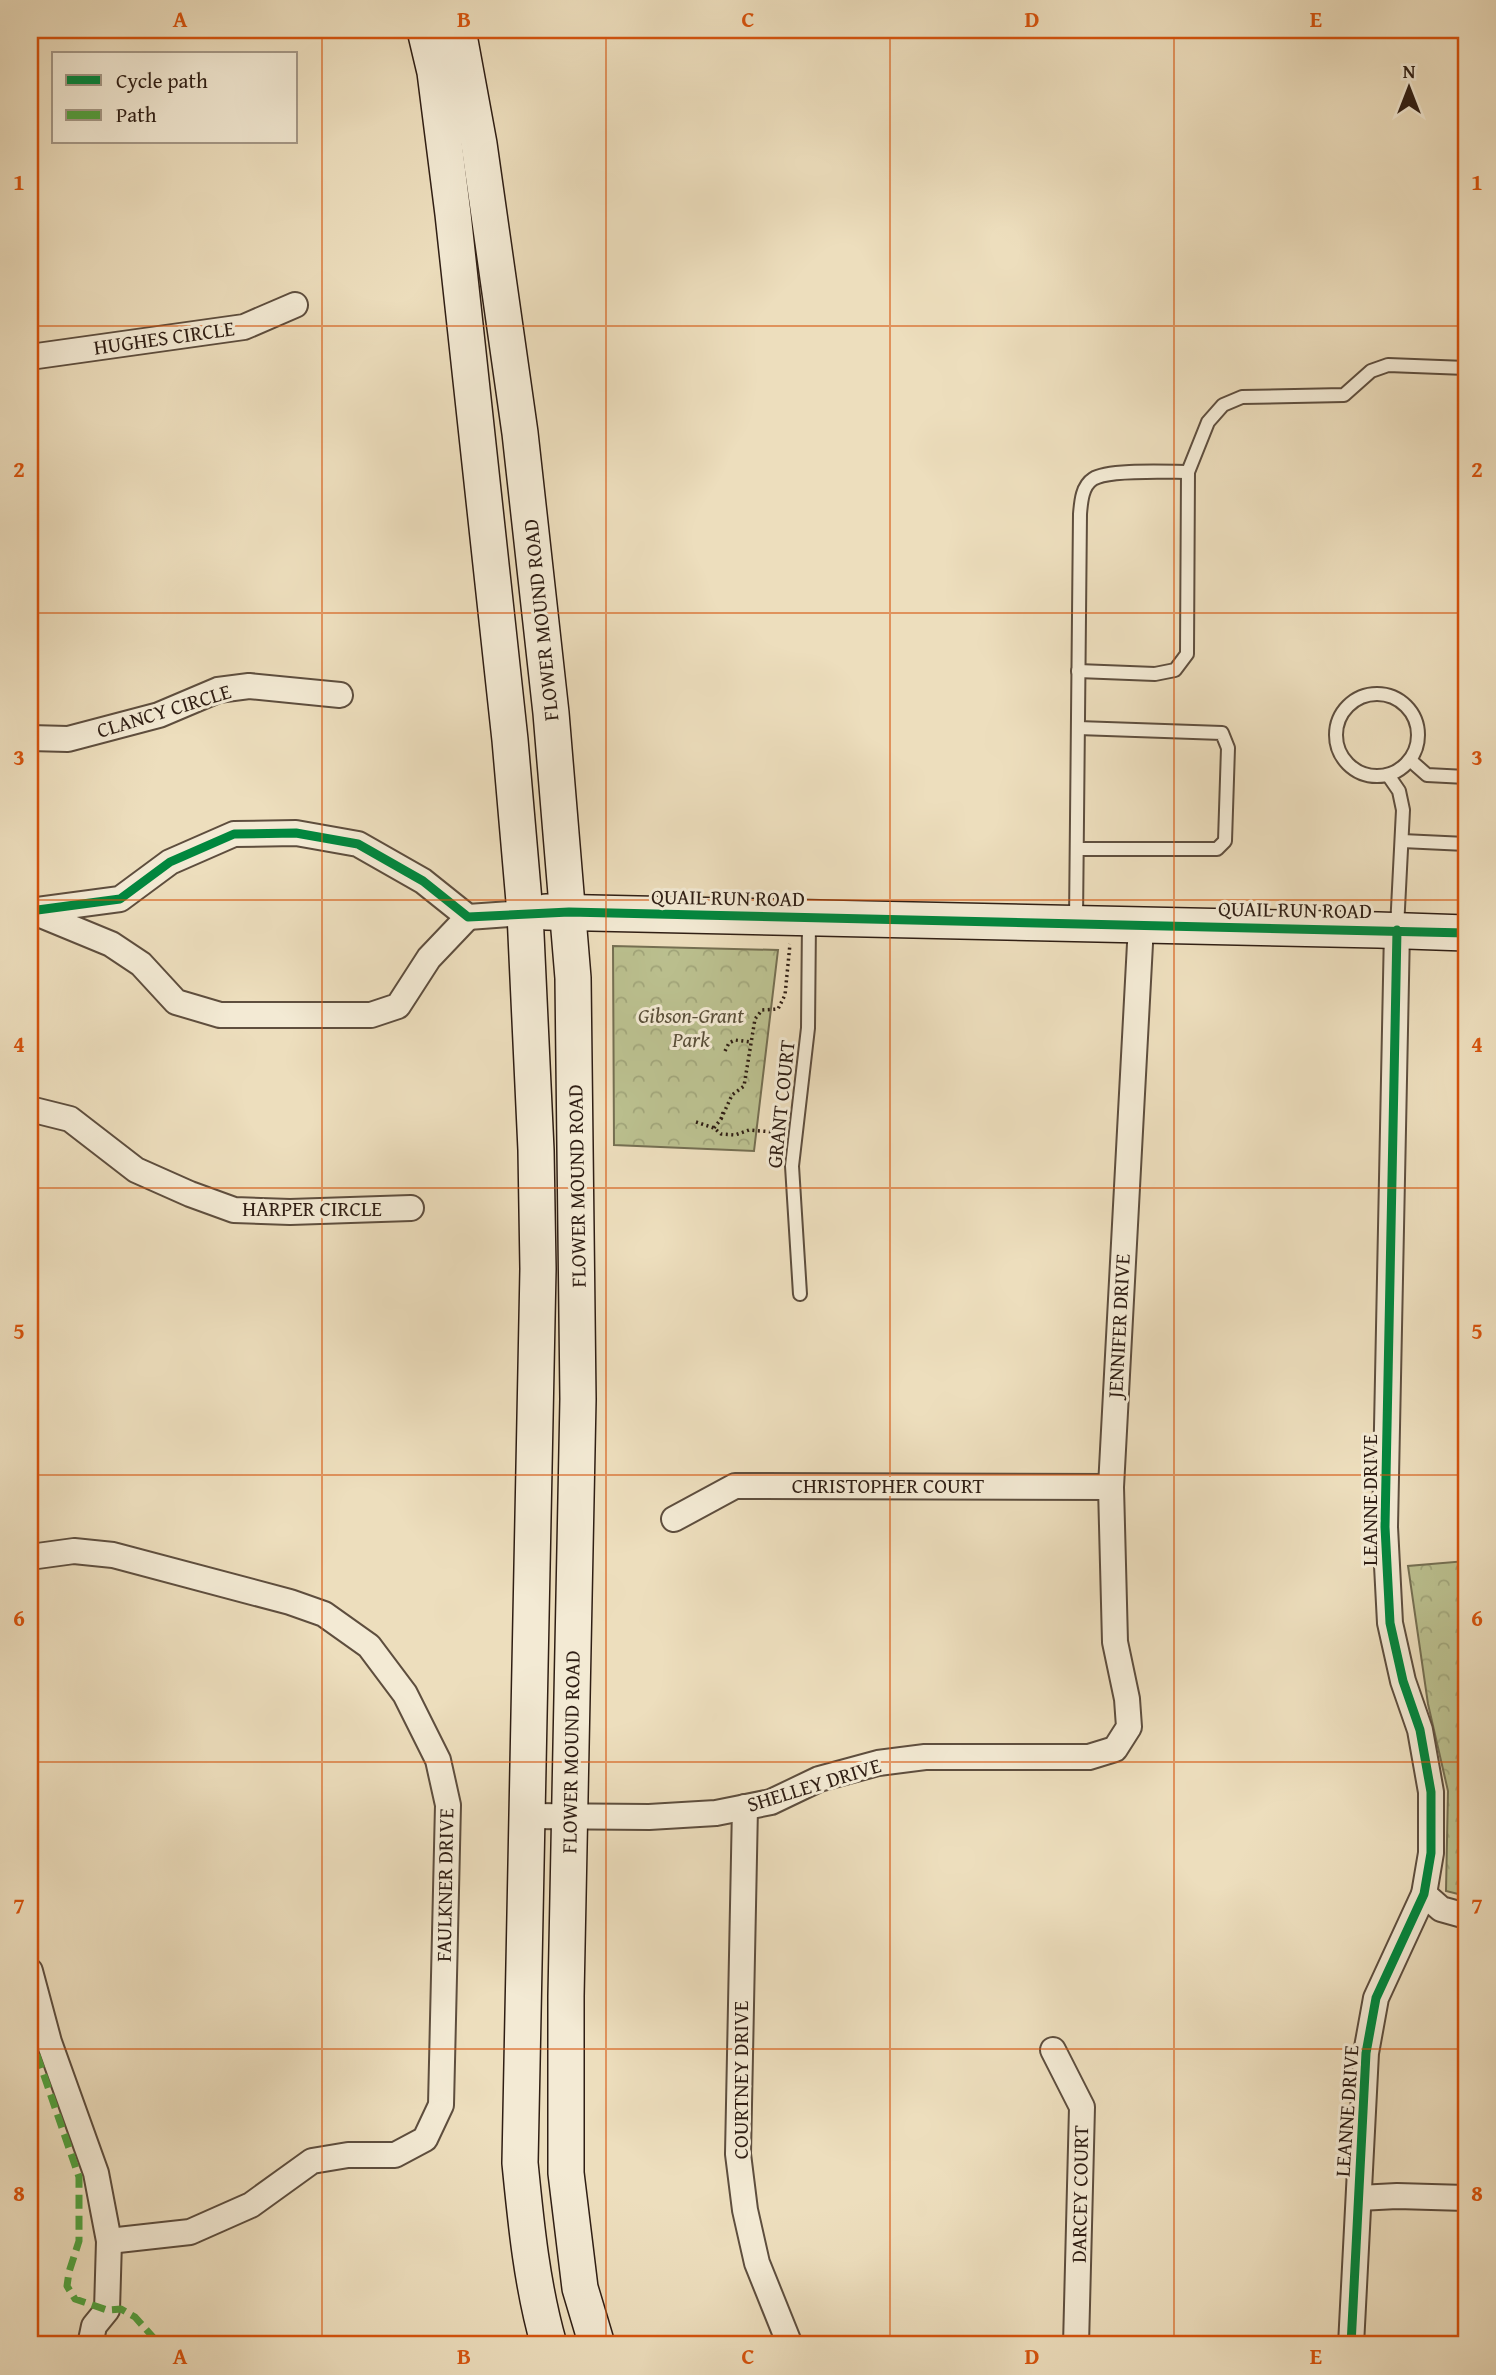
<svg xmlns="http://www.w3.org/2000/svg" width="1496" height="2375" viewBox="0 0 1496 2375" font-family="'Gentium Book Plus',serif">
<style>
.park{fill:url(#park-crowns);stroke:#756f52;stroke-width:2}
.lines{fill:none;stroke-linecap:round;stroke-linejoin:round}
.lane-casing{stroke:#5e4e3e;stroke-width:16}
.street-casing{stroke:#5e4e3e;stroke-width:28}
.secondary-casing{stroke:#2f1e14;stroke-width:38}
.path{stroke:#2f1e14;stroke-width:3.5;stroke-dasharray:2 3.5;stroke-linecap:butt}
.lane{stroke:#f3ead4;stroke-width:12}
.street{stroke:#f3ead4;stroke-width:24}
.secondary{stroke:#f3ead4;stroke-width:35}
.quiet{stroke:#52a23f;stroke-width:7;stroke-dasharray:14 7;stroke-linecap:butt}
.cycleway-casing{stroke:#f3ead4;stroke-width:13}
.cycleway{stroke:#00873e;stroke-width:9}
.grid{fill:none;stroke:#d6530d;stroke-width:2;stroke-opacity:0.55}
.labels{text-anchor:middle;stroke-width:6;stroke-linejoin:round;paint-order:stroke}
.street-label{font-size:21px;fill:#2f1e14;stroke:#f3ead4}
.park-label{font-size:21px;font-style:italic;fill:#594f39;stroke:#f3ead4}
.neatline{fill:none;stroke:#d6530d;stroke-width:2.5}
.grid-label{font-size:23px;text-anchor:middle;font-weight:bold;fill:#d6530d}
</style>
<defs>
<pattern id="park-crowns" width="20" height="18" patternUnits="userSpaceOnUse" patternTransform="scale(1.75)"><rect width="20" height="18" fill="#bbc08f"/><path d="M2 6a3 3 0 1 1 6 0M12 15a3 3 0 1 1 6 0" fill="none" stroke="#a1a57a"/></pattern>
</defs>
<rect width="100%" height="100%" fill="#eddebd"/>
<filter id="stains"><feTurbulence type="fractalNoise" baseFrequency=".00286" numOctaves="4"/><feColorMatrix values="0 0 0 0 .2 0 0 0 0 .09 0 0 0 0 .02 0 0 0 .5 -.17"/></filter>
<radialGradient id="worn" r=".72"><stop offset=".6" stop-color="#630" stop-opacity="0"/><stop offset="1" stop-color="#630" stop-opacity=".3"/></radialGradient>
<!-- park -->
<g class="park">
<path d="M 613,946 L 778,950 L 754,1151 L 614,1145 Z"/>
<path d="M 1466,1561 L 1466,1896 L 1446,1891 L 1448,1791 L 1428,1704 L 1408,1566 Z"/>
</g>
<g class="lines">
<!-- lane casing -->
<g class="lane-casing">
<g id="lane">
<path d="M 1078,671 L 1155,674 L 1175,670 L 1187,654 L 1188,472 L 1208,422 L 1223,405 L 1242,397 L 1344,395 L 1371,371 L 1388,365 L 1466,368"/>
<circle cx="1377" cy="735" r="41"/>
<path d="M 1410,760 L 1427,775 L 1466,777"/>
<path d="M 1388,775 L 1399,791 L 1403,810 L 1397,928"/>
<path d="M 1402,841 L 1466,844"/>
<path d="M 1077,849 L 1217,849 L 1225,841 L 1228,748 L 1222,733 L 1078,728"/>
<path d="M 1076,921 L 1080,514 C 1081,502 1082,486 1093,479 C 1108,469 1168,472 1188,472"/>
<path d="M 800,1294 L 792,1166 L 808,1028 L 809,921"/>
</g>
</g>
<!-- street casing -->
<g class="street-casing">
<g id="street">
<path d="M 30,357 L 244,327 L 295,305"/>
<path d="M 30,738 L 68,739 L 159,715 L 218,690 L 249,686 L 340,695"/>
<path d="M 30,911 L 120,899 L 170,862 L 234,834 L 296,833 L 358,844 L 423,881 L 468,917 L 525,913"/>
<path d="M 31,911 L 111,944 L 141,964 L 176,1002 L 220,1015 L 371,1015 L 398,1006 L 429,958 L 468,917"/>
<path d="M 30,1109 L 70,1119 L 136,1170 L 190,1194 L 234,1210 L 290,1212 L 411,1208"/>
<path d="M 674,1519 L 735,1486 L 1111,1487"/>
<path d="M 30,1557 L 74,1551 L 113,1555 L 290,1602 L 324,1614 L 369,1646 L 405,1694 L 438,1760 L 448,1805 L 441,2105 L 425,2139 L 395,2155 L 348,2155 L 312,2161 L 251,2205 L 190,2232 L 109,2241"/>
<path d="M 745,1807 L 738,2154 L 745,2210 L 757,2263 L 790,2345"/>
<path d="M 527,1816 L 649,1817 L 716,1813 L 771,1802 L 819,1779 L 878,1763 L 925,1757 L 1089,1757 L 1115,1749 L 1129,1727 L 1127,1699 L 1115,1642 L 1111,1487 L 1141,925"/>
<path d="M 1424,1894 L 1441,1909 L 1466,1916"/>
<path d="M 30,1971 L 49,2042 L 96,2173 L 109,2241 L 107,2310 L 94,2326 L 90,2345"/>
<path d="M 1053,2050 L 1082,2107 L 1076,2345"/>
<path d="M 1359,2198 L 1397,2196 L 1466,2198"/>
<path d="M 1351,2345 L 1366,2053 L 1376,1998 L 1424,1894 L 1431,1853 L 1431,1792 L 1420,1730 L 1403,1681 L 1390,1623 L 1385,1527 L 1397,930"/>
</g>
</g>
<!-- secondary casing -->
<g class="secondary-casing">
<g id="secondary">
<path d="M 425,30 L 435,72 L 453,214 L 510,740 L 525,913 L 536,1150 L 538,1269 L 520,2163 C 526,2224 532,2286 549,2345"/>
<path d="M 458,30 L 479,144 L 520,433 L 551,713 L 573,978 L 578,1399 L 566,1996 L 566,2173 L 580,2288 L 597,2345"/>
<path d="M 546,912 L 1378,930 L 1466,933"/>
</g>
</g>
<!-- path -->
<g class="path">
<path d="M 725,1051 L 729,1043 L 735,1040 L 750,1042"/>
<path d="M 721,1119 L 732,1095 L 744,1086 L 755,1019 L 762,1010 L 778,1009 L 785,995 L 790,944"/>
<path d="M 696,1122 L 714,1128 L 721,1134 L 735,1135 L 749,1130 L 773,1132"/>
<path d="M 714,1128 L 721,1119 L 724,1109"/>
</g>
<!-- lane -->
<use href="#lane" class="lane"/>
<!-- street -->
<use href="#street" class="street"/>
<!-- secondary -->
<use href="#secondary" class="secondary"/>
<!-- quiet -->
<path class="quiet" d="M 30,2035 L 79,2177 L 79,2241 L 69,2272 L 67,2286 L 75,2299 L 107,2310 L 121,2309 L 135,2317 L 160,2345"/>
<!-- cycleway casing -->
<g class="cycleway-casing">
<g id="cycleway">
<path d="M 30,911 L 120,899 L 170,862 L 234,834 L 296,833 L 358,844 L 423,881 L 468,917 L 569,912 L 1466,933"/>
<path d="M 1351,2345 L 1366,2053 L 1376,1998 L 1424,1894 L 1431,1853 L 1431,1792 L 1420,1730 L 1403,1681 L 1390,1623 L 1385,1527 L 1397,930"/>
</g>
</g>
<!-- cycleway -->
<use href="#cycleway" class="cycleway"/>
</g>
<!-- grid -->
<path class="grid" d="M 322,30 L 322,2345M 606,30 L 606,2345M 890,30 L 890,2345M 1174,30 L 1174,2345M 30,326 L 1466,326M 30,613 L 1466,613M 30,900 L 1466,900M 30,1188 L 1466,1188M 30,1475 L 1466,1475M 30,1762 L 1466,1762M 30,2049 L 1466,2049"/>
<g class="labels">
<!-- street labels -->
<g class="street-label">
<text transform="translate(164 338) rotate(-8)" y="7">HUGHES CIRCLE</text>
<text transform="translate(541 620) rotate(-96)" y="7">FLOWER MOUND ROAD</text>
<text transform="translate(164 711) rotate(-17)" y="7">CLANCY CIRCLE</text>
<text transform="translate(728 898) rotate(1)" y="7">QUAIL RUN ROAD</text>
<text transform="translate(1295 910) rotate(1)" y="7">QUAIL RUN ROAD</text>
<text transform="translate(781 1104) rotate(-84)" y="7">GRANT COURT</text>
<text transform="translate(577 1186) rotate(-91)" y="7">FLOWER MOUND ROAD</text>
<text x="312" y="1216">HARPER CIRCLE</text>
<text transform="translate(1119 1326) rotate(-87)" y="7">JENNIFER DRIVE</text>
<text x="888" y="1493">CHRISTOPHER COURT</text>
<text transform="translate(1370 1500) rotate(-90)" y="7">LEANNE DRIVE</text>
<text transform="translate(571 1752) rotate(-89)" y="7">FLOWER MOUND ROAD</text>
<text transform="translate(814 1785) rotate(-17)" y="7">SHELLEY DRIVE</text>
<text transform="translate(445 1885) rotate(-89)" y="7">FAULKNER DRIVE</text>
<text transform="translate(741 2080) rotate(-90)" y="7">COURTNEY DRIVE</text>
<text transform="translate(1347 2111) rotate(-86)" y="7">LEANNE DRIVE</text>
<text transform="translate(1080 2194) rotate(-89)" y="7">DARCEY COURT</text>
</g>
<!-- park labels -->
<g class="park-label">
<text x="691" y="1023">Gibson-Grant<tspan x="691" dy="24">Park</tspan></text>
</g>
</g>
<!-- margin -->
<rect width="1496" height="2375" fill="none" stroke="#eddebd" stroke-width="77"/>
<!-- legend -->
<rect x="52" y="52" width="245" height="91" fill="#f3ead4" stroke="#a59887" stroke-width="2"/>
<rect x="66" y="75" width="35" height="10" fill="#00873e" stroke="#a59887" stroke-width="2"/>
<text x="116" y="88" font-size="21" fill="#2f1e14">Cycle path</text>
<rect x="66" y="110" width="35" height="10" fill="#52a23f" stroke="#a59887" stroke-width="2"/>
<text x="116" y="122" font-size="21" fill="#2f1e14">Path</text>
<!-- north arrow -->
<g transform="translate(1409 88)" stroke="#f3ead4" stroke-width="5" paint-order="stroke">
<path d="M0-5L12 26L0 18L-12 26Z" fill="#2f1e14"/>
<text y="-10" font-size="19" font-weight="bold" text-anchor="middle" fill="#2f1e14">N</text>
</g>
<rect x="38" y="38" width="1420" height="2298" class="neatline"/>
<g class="grid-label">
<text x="180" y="27">A</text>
<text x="464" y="27">B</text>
<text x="748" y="27">C</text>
<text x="1032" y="27">D</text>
<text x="1316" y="27">E</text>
<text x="19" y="190">1</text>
<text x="1477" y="190">1</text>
<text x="19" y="477">2</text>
<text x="1477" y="477">2</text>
<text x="19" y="765">3</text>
<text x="1477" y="765">3</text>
<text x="19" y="1052">4</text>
<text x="1477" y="1052">4</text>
<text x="19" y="1339">5</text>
<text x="1477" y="1339">5</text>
<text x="19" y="1626">6</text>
<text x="1477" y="1626">6</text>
<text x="19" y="1914">7</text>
<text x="1477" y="1914">7</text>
<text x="19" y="2201">8</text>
<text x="1477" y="2201">8</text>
<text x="180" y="2364">A</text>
<text x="464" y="2364">B</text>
<text x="748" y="2364">C</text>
<text x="1032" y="2364">D</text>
<text x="1316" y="2364">E</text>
</g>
<rect width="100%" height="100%" filter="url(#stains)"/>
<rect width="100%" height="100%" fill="url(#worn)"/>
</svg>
